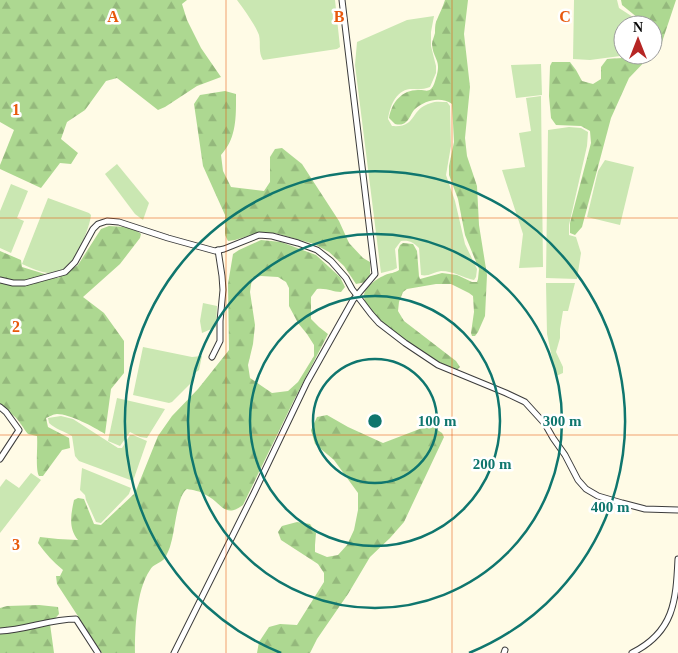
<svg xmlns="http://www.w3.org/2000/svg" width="678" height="653" viewBox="0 0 678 653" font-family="'Times New Roman',serif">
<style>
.grass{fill:#cae7b2}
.forest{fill:url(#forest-firs);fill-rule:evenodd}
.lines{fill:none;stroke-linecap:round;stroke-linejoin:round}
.minor-casing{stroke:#3c3c3c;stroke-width:7}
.minor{stroke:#fff;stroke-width:5}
.grid{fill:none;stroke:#e8590c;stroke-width:1;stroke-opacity:0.55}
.ring{fill:none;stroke:#0f766e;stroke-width:2.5}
.grid-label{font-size:16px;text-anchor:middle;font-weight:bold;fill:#e8590c;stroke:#fff;stroke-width:5;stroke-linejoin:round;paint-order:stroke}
.centre{fill:#0f766e;stroke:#fff;stroke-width:2.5}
.ring-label{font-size:15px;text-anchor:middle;font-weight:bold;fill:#0f766e;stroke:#fff;stroke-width:5;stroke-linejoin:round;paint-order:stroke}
</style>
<defs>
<pattern id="forest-firs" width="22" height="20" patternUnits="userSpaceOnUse" patternTransform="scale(1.25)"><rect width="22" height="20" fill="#add891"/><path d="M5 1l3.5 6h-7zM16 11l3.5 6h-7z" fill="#94b87c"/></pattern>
</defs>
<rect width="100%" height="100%" fill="#fffbe6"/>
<!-- grass -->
<g class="grass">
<path d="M 237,0 L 335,0 L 340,47 L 337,49 L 263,60 C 258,52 261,44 259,35 C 256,26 243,8 237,0 Z"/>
<path d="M 574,0 L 617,0 L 619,8 L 636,19 L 635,25 L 623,25 L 623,55 L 628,55 L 590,60 L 573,59 Z"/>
<path d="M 434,16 L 431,32 L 431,46 L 436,66 L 436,73 L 430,87 C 423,90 417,89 410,89 C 395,91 390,107 388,119 L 392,126 C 418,128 409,109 431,103 C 435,101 442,102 447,102 L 450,106 L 451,146 L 446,175 L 455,201 L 465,244 L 477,269 L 476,277 L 474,280 C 463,278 454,271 441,271 C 434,272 428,277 421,275 L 419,248 C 413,242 409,240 401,241 L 395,249 L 397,268 L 393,270 L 381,273 L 355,65 L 357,42 L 407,20 Z"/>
<path d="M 541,64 L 542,95 L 516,98 L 511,65 Z"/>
<path d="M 541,96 L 543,267 L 519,268 L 523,234 L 502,170 L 525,167 L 519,133 L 531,131 L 526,98 Z"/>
<path d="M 569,127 L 581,128 L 588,132 L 587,146 L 569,225 L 569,235 L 576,237 L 581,253 L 577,279 L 546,278 L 548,130 Z"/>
<path d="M 605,160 L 634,167 L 620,225 L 587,217 L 598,171 Z"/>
<path d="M 117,164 L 149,203 L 143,220 L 135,214 L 105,174 Z"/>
<path d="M 11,184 L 28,191 L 17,218 L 24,221 L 11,253 L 0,248 L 0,211 Z"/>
<path d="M 48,198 L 89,213 L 91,215 C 90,227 77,258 68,266 C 64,270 55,273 49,273 C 42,273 29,267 22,264 Z"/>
<path d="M 546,283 L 575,283 L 568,311 L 563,311 L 560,329 L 560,338 L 556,352 L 563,367 L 563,373 L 556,376 L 547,334 Z"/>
<path d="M 203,303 L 217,306 L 216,327 L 202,333 L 200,321 Z"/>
<path d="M 143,347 L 192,357 L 202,356 L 199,370 L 192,375 L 192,378 L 194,380 L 172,402 L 169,403 L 133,395 Z"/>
<path d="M 117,398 L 165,409 L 147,438 L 140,437 L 130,432 L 120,446 L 108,441 Z"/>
<path d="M 61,416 L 73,419 L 118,448 L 122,448 L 130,435 L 133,435 L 147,441 L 133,481 L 79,461 L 75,456 L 72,436 C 64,431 55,429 49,423 L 48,418 Z"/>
<path d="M 82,468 L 131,488 L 129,494 L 101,523 L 96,522 L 86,500 L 85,495 L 80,490 Z"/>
<path d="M 31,473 L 41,480 L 0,533 L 0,487 L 6,479 L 19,488 Z"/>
</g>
<!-- forest -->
<g class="forest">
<path d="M 0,0 L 187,0 L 182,4 L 187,20 L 201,48 L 221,77 L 197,86 L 165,107 L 158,110 L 117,78 L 106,81 L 85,110 L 67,122 L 61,139 L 78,153 L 71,164 L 60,163 L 41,188 L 0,169 L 0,165 L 14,130 L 0,122 Z"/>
<path d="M 445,0 L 468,0 L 464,34 L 470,87 L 465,138 L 467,156 L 477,186 L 479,225 L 487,275 L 485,316 L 478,332 L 475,336 L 472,336 L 471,333 L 474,312 L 473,296 L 469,293 L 451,284 L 436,284 L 407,289 L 403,292 L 399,302 L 398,311 L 404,321 L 456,361 L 460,367 C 459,368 458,369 456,370 C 442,372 380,322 370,310 C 367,307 364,301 364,296 C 364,287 378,278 385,275 C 390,273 395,273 399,270 L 398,250 L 400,245 L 403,243 L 413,244 L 417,251 L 419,276 L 420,279 L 442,273 L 457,275 L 472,282 L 477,282 L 478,279 L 479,269 L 465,235 L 458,199 L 449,175 L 449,166 L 454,142 L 452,104 C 441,96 425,100 415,109 C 411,113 410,119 406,122 C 403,125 399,125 395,124 L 389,118 C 392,101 403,89 420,90 C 424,90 428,92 431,89 C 434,86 435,81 436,78 C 442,59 433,60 432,44 C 432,41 434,37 435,33 C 435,29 435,25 436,22 C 439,14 443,7 445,0 Z"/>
<path d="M 621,0 L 676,0 L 661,45 L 653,53 L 653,25 L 638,25 L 638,18 L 622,5 Z"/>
<path d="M 632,55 L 651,55 L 629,78 L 611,118 L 582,227 L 575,235 L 570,233 L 570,223 L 591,143 L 590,131 L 581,126 L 556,125 L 551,118 L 549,96 L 550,66 L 552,62 L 570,62 L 576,70 L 582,81 L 593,84 L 601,79 L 601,67 L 607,59 L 622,58 Z"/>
<path d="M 225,91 L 236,94 C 236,116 237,138 221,155 L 223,171 L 231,187 L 264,191 L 270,182 L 270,157 L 275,149 L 282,148 L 302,164 L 339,221 L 349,243 L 363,258 L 370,262 L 370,274 L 366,282 L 356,284 L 344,266 L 329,252 L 314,244 L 275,233 L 258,233 L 235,240 L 228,241 L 225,235 L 225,215 L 203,166 L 194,104 L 200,95 Z"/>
<path d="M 109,226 C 119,227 133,226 141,234 L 140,238 L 120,264 L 83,297 L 104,313 L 124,341 L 124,373 L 111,389 L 105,434 C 94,427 70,414 57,414 C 53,414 49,417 46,418 L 48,427 L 69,438 L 70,448 L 62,450 L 43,476 L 39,476 C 35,469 38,446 37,436 L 28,434 C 18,421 17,414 0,409 L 0,251 L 21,260 L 22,267 L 58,278 L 78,265 L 101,229 Z"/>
<path d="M 261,240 L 281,242 L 316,255 L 340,277 L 345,287 L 341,292 C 332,292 328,288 317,289 L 311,297 L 311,319 L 319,327 L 328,334 L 294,400 L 243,505 C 224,519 222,503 206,495 C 200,491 193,490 187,489 C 177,495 175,531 171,543 C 170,548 167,554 165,558 C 161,563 153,564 150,570 C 136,591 135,628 135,653 L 102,653 L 57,584 L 56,576 L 60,576 L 63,570 C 53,562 45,553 38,543 L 40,537 L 58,539 L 78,540 C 68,528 71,514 74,500 L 78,498 L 84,499 L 94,524 L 101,525 L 135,493 L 158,436 L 172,416 L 198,389 L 229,350 L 228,284 L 233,254 L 239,250 ZM 261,276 L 278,277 L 286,282 L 289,288 L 289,306 L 298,323 L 307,334 L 314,345 L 314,356 L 298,382 L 288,391 L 272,393 L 250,378 L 248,365 L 253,344 L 255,325 L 250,292 L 252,278 Z"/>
<path d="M 327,415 L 348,427 L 383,443 L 430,425 L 442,433 L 444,437 L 404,522 L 390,538 L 370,557 L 348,594 L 317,639 L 310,653 L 257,653 L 259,642 L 269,627 L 280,624 L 297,625 L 324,582 L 324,573 L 318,564 L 281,540 L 278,532 L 282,526 L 297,522 L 310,524 L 316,533 L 315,545 L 315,552 L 327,557 L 338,555 L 347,545 L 354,530 L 358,510 L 358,493 L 334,460 L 315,444 L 311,430 L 317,417 Z"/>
<path d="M 39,605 L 58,607 L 59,614 L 50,624 L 54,653 L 0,653 L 0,608 L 7,606 Z"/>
</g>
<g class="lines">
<!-- minor casing -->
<g class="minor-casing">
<g id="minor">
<path d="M 0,280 L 13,283 L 25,283 L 65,272 L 75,262 L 93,229 L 98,224 L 107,221 L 119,222 L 168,238 L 215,251 L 224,249 L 259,235 L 272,236 L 298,243 L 317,250 L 331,261 L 346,278 L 352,289 L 371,314 L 379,323 L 405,343 L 438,365 L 506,393 L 525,402 L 545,424 L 553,438 L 565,455 L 578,480 L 586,489 L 598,496 L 622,503 L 645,509 L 678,510"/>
<path d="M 212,357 L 220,341 L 220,321 L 223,290 L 222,276 L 218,250"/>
<path d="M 0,407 L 6,412 L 19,430 L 0,459"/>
<path d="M 0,631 C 26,630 50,619 76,619 L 98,653"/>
<path d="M 174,653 L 254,493 L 307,382 L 353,300 L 375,274 L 342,0"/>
<path d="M 504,653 L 505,650"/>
<path d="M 632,653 C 674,632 676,601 678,559"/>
</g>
</g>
<!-- minor -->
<use href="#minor" class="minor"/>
</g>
<!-- grid -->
<path class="grid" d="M 226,0 L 226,653M 452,0 L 452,653M 0,218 L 678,218M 0,435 L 678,435"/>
<!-- distance rings -->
<g class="ring">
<circle cx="375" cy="421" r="62"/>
<circle cx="375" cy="421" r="125"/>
<circle cx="375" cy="421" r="187"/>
<path d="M281 653A250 250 0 1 1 469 653"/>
</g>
<g class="grid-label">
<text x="113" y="22">A</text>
<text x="339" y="22">B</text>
<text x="565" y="22">C</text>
<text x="16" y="115">1</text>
<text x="16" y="332">2</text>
<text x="16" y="550">3</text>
</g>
<circle cx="375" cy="421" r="8" class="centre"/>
<g class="ring-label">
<text x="437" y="426">100 m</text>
<text x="562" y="426">300 m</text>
<text x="492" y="469">200 m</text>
<text x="610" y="512">400 m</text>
</g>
<!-- north arrow -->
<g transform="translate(638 40)"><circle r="24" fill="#ffffff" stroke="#9d9d9d"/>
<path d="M0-4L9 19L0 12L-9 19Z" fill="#b62624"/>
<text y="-8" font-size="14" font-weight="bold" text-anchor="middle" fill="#090909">N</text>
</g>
</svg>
